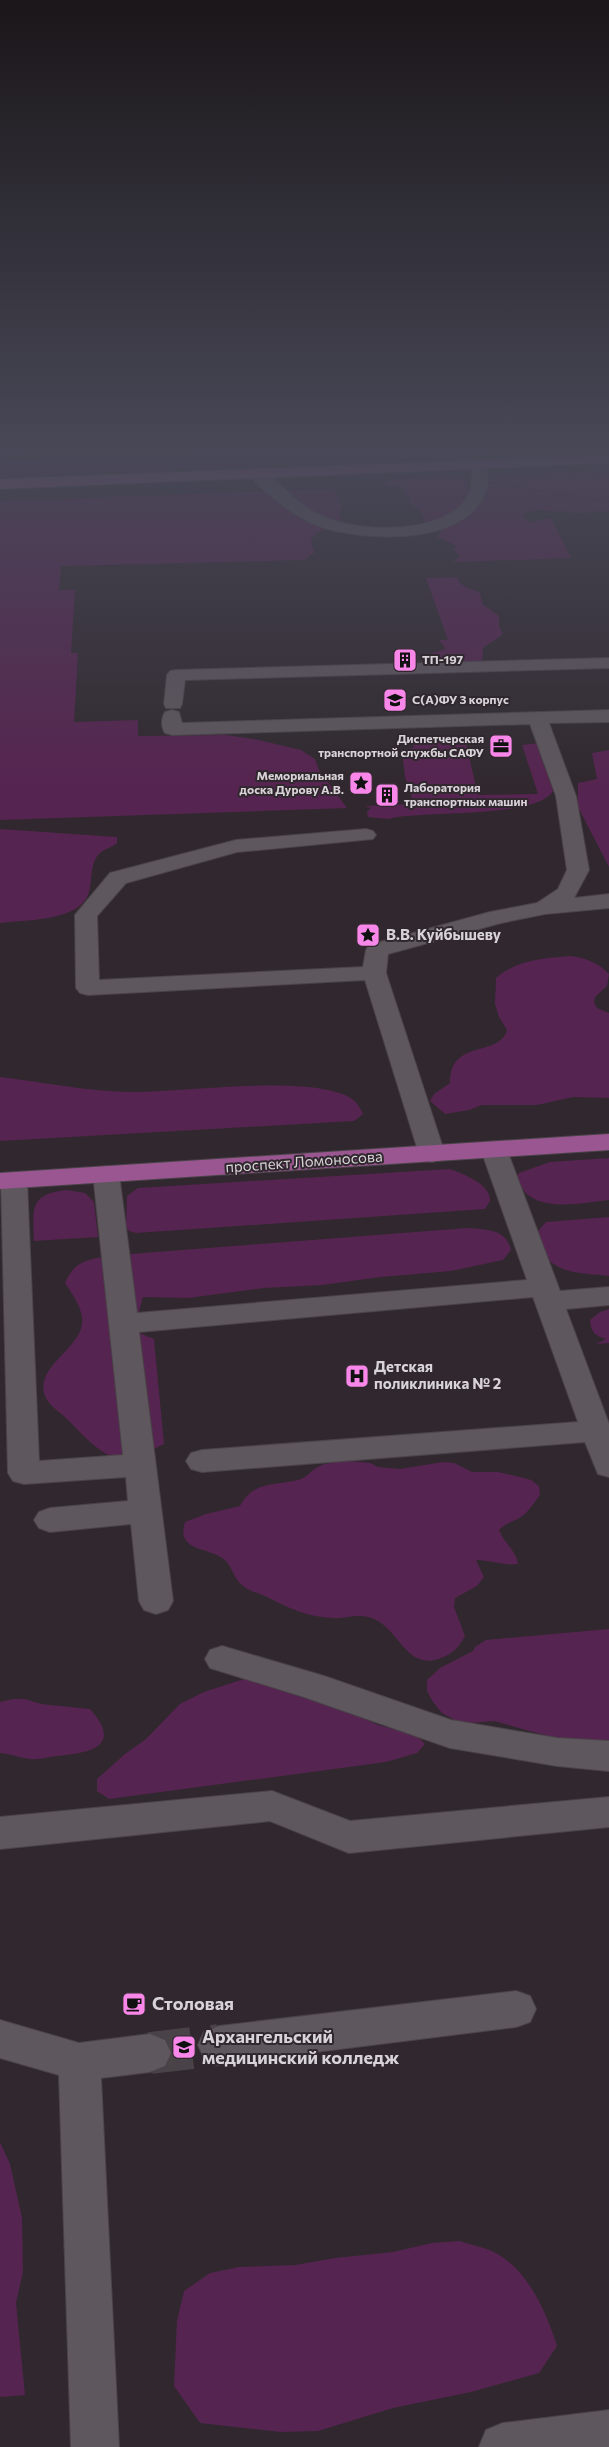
<svg xmlns="http://www.w3.org/2000/svg" width="609" height="2447" viewBox="0 0 609 2447" font-family="Commissioner,sans-serif">
<style>
.green{fill:#562450}
.lines{fill:none;stroke-linecap:round;stroke-linejoin:round}
.minor-tunnel{stroke:#494247;stroke-width:42;stroke-dasharray:42 21;stroke-linecap:butt}
.minor-casing{stroke:#4a4348;stroke-width:2}
.major-casing{stroke:#4a4348;stroke-width:2}
.minor{fill:#5f575e;fill-rule:evenodd}
.major{fill:#995691;fill-rule:evenodd}
.labels{text-anchor:middle;stroke-width:4;stroke-linejoin:round;paint-order:stroke}
.far-poi-label{font-size:12px;font-weight:bold;fill:#d8d3d7;stroke:#30282e;text-anchor:start}
.poi-label{font-size:15px;font-weight:bold;fill:#d8d3d7;stroke:#30282e;text-anchor:start}
.street-label{font-size:15px;fill:#d8d3d7;stroke:#30282e}
.near-poi-label{font-size:18px;font-weight:bold;fill:#d8d3d7;stroke:#30282e;text-anchor:start}
</style>
<rect width="100%" height="100%" fill="#30282e"/>
<!-- green -->
<g class="green">
<path d="M 0,448 L 110,448 L 101,452 L 0,456 Z"/>
<path d="M 326,448 L 590,448 L 590,450 L 414,459 L 374,458 L 360,460 L 0,477 L 0,461 Z"/>
<path d="M 609,470 L 609,473 L 493,478 L 495,475 Z"/>
<path d="M 609,474 L 609,501 L 489,482 L 491,479 Z"/>
<path d="M 443,477 L 465,479 L 468,481 L 467,488 L 485,491 L 488,483 L 504,485 L 609,502 L 609,511 L 581,513 L 537,510 L 524,513 L 524,517 L 532,522 L 551,518 L 571,558 L 453,562 L 460,556 L 453,549 L 457,546 L 437,537 L 441,532 L 438,527 L 425,522 L 419,509 L 411,504 L 401,486 L 388,487 L 383,483 L 393,479 Z"/>
<path d="M 335,489 L 342,507 L 339,512 L 344,526 C 331,527 312,529 311,544 L 315,552 L 304,560 L 61,566 L 59,590 L 75,590 L 71,653 L 78,653 L 74,722 L 138,720 L 138,736 L 226,735 L 259,740 L 301,750 L 315,759 L 319,770 L 347,808 L 0,820 L 0,501 Z"/>
<path d="M 457,577 C 461,589 471,587 480,593 L 482,604 L 499,616 L 499,626 L 503,634 L 483,648 L 482,662 L 428,664 L 425,655 L 446,649 L 439,640 L 448,640 L 426,578 Z"/>
<path d="M 446,739 L 465,739 L 478,795 L 538,794 L 522,745 L 539,743 L 553,791 C 537,819 421,810 388,819 L 368,817 L 367,812 L 371,808 L 365,806 L 414,804 L 405,777 L 402,751 L 415,747 L 412,745 L 415,743 Z"/>
<path d="M 609,750 L 609,867 L 578,807 L 578,783 L 597,779 L 592,753 Z"/>
<path d="M 0,829 L 117,837 L 117,843 C 111,848 103,849 98,855 C 88,868 94,886 86,899 C 72,921 24,920 0,923 Z"/>
<path d="M 571,956 C 586,958 599,963 609,974 L 607,986 L 595,997 L 594,1002 L 597,1008 L 609,1013 L 609,1098 L 573,1097 L 537,1105 L 482,1105 L 469,1110 L 445,1114 L 430,1101 L 434,1094 L 450,1083 C 450,1038 499,1058 507,1030 L 499,1017 L 495,1004 L 496,978 C 516,960 544,958 571,956 Z"/>
<path d="M 0,1077 C 42,1082 86,1091 129,1092 C 180,1093 312,1073 352,1099 C 357,1102 360,1108 363,1114 L 354,1121 L 0,1141 Z"/>
<path d="M 609,1158 L 609,1200 C 579,1203 528,1216 517,1177 L 519,1173 L 550,1162 Z"/>
<path d="M 450,1169 C 463,1174 491,1184 490,1201 L 485,1209 L 136,1233 L 129,1231 L 126,1227 L 127,1196 L 138,1188 Z"/>
<path d="M 67,1190 L 85,1193 L 94,1202 L 98,1237 L 34,1241 C 33,1208 29,1194 67,1190 Z"/>
<path d="M 609,1217 L 609,1276 C 585,1273 563,1275 545,1257 L 538,1231 L 546,1222 Z"/>
<path d="M 467,1228 C 486,1230 506,1228 511,1250 L 503,1260 L 451,1271 L 381,1277 L 322,1285 L 264,1288 L 188,1298 L 143,1297 L 136,1322 L 139,1333 L 154,1339 L 164,1444 C 153,1449 140,1458 129,1459 C 106,1463 81,1433 67,1419 C 59,1411 47,1405 44,1393 C 37,1363 86,1347 82,1317 C 80,1304 72,1294 65,1283 C 76,1257 94,1259 118,1255 Z"/>
<path d="M 609,1309 L 609,1343 L 596,1344 L 606,1339 C 595,1336 591,1332 590,1320 L 600,1312 Z"/>
<path d="M 349,1461 L 370,1463 L 378,1467 L 400,1469 L 443,1462 L 454,1463 L 472,1472 L 498,1472 L 520,1477 L 531,1480 L 539,1486 L 540,1495 C 534,1503 529,1511 521,1517 C 513,1522 506,1523 499,1530 C 504,1543 516,1550 518,1564 C 503,1566 491,1560 476,1560 L 484,1577 L 477,1586 L 455,1598 L 454,1607 L 465,1636 C 459,1647 453,1654 441,1658 C 405,1673 398,1623 368,1617 C 356,1614 345,1619 333,1618 C 308,1617 291,1609 269,1598 C 260,1593 249,1592 242,1585 C 232,1577 233,1565 222,1558 C 206,1547 176,1551 185,1522 L 206,1514 L 240,1506 C 254,1480 275,1486 298,1480 C 307,1478 311,1470 318,1467 C 327,1462 338,1462 349,1461 Z"/>
<path d="M 609,1629 L 609,1740 L 607,1741 L 559,1739 L 494,1721 L 470,1723 L 455,1720 L 442,1713 L 433,1702 L 427,1691 L 427,1680 L 440,1668 L 473,1651 L 475,1647 L 486,1640 Z"/>
<path d="M 253,1676 L 344,1709 L 378,1725 L 416,1735 L 425,1744 L 417,1753 L 386,1762 L 109,1799 L 97,1791 L 97,1779 L 125,1754 L 146,1739 L 180,1704 L 204,1692 Z"/>
<path d="M 13,1699 L 25,1699 L 41,1704 L 90,1709 C 124,1747 89,1753 57,1756 C 48,1757 39,1760 30,1759 C 20,1758 11,1754 0,1753 L 0,1702 Z"/>
<path d="M 0,2142 L 10,2164 L 22,2218 L 23,2272 L 16,2303 L 25,2395 L 0,2397 Z"/>
<path d="M 460,2241 C 471,2245 484,2247 494,2252 C 528,2270 546,2311 557,2346 L 539,2373 L 471,2392 L 393,2408 L 318,2431 L 281,2432 L 200,2423 L 174,2386 L 177,2321 L 184,2291 L 210,2273 L 239,2267 L 295,2265 L 335,2258 L 393,2252 L 432,2243 Z"/>
</g>
<g class="lines">
<!-- minor-tunnel -->
<path class="minor-tunnel" d="M 150,2053 L 219,2045"/>
<!-- minor casing -->
<g class="minor-casing">
<g id="minor">
<path d="M 478,460 L 485,464 C 486,469 489,477 488,483 C 476,547 367,542 321,527 C 300,520 260,491 248,473 L 250,470 C 254,469 257,468 261,470 C 282,482 296,504 318,514 C 353,532 417,533 451,513 C 471,502 474,484 471,464 Z"/>
<path d="M 609,658 L 609,668 L 185,680 L 182,704 L 180,708 L 166,708 L 164,704 L 167,675 L 170,671 L 176,670 Z"/>
<path d="M 172,710 L 179,712 L 182,723 L 609,710 L 609,722 L 549,723 L 576,796 L 589,870 L 574,898 L 609,894 L 609,908 L 545,914 L 501,923 L 388,954 L 386,973 L 445,1154 L 441,1160 L 432,1162 L 423,1160 L 419,1154 L 365,980 L 88,995 L 80,993 L 76,988 L 75,915 L 110,873 L 236,840 L 366,829 L 373,831 L 376,835 L 373,839 L 237,852 L 126,883 L 97,916 L 99,980 L 363,967 L 366,950 L 369,945 L 490,912 L 537,903 L 558,889 L 567,870 L 556,796 L 530,724 L 172,735 L 165,733 C 161,727 161,718 165,712 Z"/>
<path d="M 494,1142 L 503,1144 L 507,1150 L 560,1291 L 609,1287 L 609,1305 L 566,1309 L 609,1424 L 609,1477 L 598,1474 L 585,1442 L 202,1472 L 191,1469 L 186,1461 L 191,1453 L 202,1450 L 578,1422 L 533,1297 L 139,1332 L 173,1601 L 168,1610 L 156,1614 L 144,1610 L 139,1601 L 131,1524 L 50,1532 L 39,1528 L 34,1520 L 39,1512 L 50,1508 L 128,1501 L 126,1477 L 24,1484 L 13,1481 L 8,1473 L 1,1181 L 5,1175 L 14,1173 L 23,1175 L 27,1181 L 39,1461 L 123,1455 L 93,1174 L 97,1168 L 106,1166 L 115,1168 L 119,1174 L 137,1313 L 527,1280 L 481,1150 L 485,1144 Z"/>
<path d="M 222,1646 L 324,1676 L 451,1720 L 557,1738 L 609,1741 L 609,1771 L 557,1766 L 450,1748 L 304,1697 L 210,1668 L 205,1659 L 210,1650 Z"/>
<path d="M 272,1791 L 350,1821 L 609,1797 L 609,1827 L 349,1853 L 270,1821 L 0,1849 L 0,1817 Z"/>
<path d="M 516,1991 L 530,1996 L 536,2009 L 530,2022 L 516,2027 L 219,2064 L 204,2058 L 198,2045 L 204,2032 L 219,2026 Z"/>
<path d="M 0,2020 L 79,2043 L 150,2034 L 165,2040 L 171,2053 L 165,2066 L 150,2072 L 101,2078 L 119,2447 L 71,2447 L 59,2075 L 0,2058 Z"/>
<path d="M 609,2410 L 609,2447 L 479,2447 L 486,2430 L 503,2423 Z"/>
</g>
</g>
<!-- major casing -->
<g class="major-casing">
<g id="major">
<path d="M 609,455 L 609,463 L 0,489 L 0,479 Z"/>
<path d="M 609,1134 L 609,1150 L 0,1189 L 0,1173 Z"/>
</g>
</g>
<!-- minor -->
<use href="#minor" class="minor"/>
<!-- major -->
<use href="#major" class="major"/>
</g>
<!-- sky -->
<linearGradient id="sky" x2="0" y2="1"><stop stop-color="#1a1619"/><stop offset="0.57" stop-color="#484857"/><stop offset="1" stop-color="#484857" stop-opacity="0"/></linearGradient>
<rect width="609" height="790" fill="url(#sky)"/>
<!-- icons -->
<defs>
<g id="building-square" transform="scale(1.25)"><rect x="-9" y="-9" width="18" height="18" rx="4" fill="#f987e9" stroke="#30282e"/><path d="M-4-6H4V6H1V3H-1V6H-4ZM-2.5-4.3h1.7v1.8h-1.7ZM.8-4.3h1.7v1.8H.8ZM-2.5-1h1.7V.8h-1.7ZM.8-1h1.7V.8H.8Z" fill="#111"/></g>
<g id="university-square" transform="scale(1.25)"><rect x="-9" y="-9" width="18" height="18" rx="4" fill="#f987e9" stroke="#30282e"/><path d="M0-5L7-2L0 1L-7-2ZM-4 1L0 2.5L4 1V4Q0 6-4 4Z" fill="#111"/></g>
<g id="office-square" transform="scale(1.25)"><rect x="-9" y="-9" width="18" height="18" rx="4" fill="#f987e9" stroke="#30282e"/><path d="M-6-3h4V-5.5h4V-3h4V5H-6ZM-1-4.5V-3h2v-1.5ZM-6 0V1H6V0Z" fill="#111"/></g>
<g id="sight-square" transform="scale(1.25)"><rect x="-9" y="-9" width="18" height="18" rx="4" fill="#f987e9" stroke="#30282e"/><path d="M0-6L1.8-2.2L6-1.7L2.9 1.2L3.7 5.4L0 3.3L-3.7 5.4L-2.9 1.2L-6-1.7L-1.8-2.2Z" fill="#111"/></g>
<g id="hospital-square" transform="scale(1.25)"><rect x="-9" y="-9" width="18" height="18" rx="4" fill="#f987e9" stroke="#30282e"/><path d="M-5-5h3v3.5h4V-5h3V5h-3V1.5h-4V5h-3Z" fill="#111"/></g>
<g id="cafe-square" transform="scale(1.25)"><rect x="-9" y="-9" width="18" height="18" rx="4" fill="#f987e9" stroke="#30282e"/><path d="M-5.5-4.5H6V0H3Q3 3.5 0 3.5H-2.5Q-5.5 3.5-5.5 0ZM3-3.2v2h1.7v-2ZM-6 4.5H4V6H-6Z" fill="#111"/></g>
</defs>
<g fill-rule="evenodd">
<use href="#building-square" x="405" y="660"/>
<use href="#university-square" x="395" y="700"/>
<use href="#office-square" x="501" y="746"/>
<use href="#sight-square" x="361" y="783"/>
<use href="#building-square" x="387" y="795"/>
<use href="#sight-square" x="368" y="935"/>
<use href="#hospital-square" x="357" y="1376"/>
<use href="#cafe-square" x="134" y="2004"/>
<use href="#university-square" x="184" y="2047"/>
</g>
<g class="labels">
<!-- far-poi labels -->
<g class="far-poi-label">
<text x="422" y="664">ТП-197</text>
<text x="412" y="704">С(А)ФУ 3 корпус</text>
<text x="484" y="743" text-anchor="end">Диспетчерская<tspan x="484" dy="14">транспортной службы САФУ</tspan></text>
<text x="344" y="780" text-anchor="end">Мемориальная<tspan x="344" dy="14">доска Дурову А.В.</tspan></text>
<text x="404" y="792">Лаборатория<tspan x="404" dy="14">транспортных машин</tspan></text>
</g>
<!-- poi labels -->
<g class="poi-label">
<text x="386" y="940">В.В. Куйбышеву</text>
<text x="374" y="1372">Детская<tspan x="374" dy="17">поликлиника № 2</tspan></text>
</g>
<!-- street labels -->
<g class="street-label">
<text transform="translate(304 1162) rotate(-4)" y="5">проспект Ломоносова</text>
</g>
<!-- near-poi labels -->
<g class="near-poi-label">
<text x="152" y="2010">Столовая</text>
<text x="202" y="2043">Архангельский<tspan x="202" dy="21">медицинский колледж</tspan></text>
</g>
</g>
</svg>
